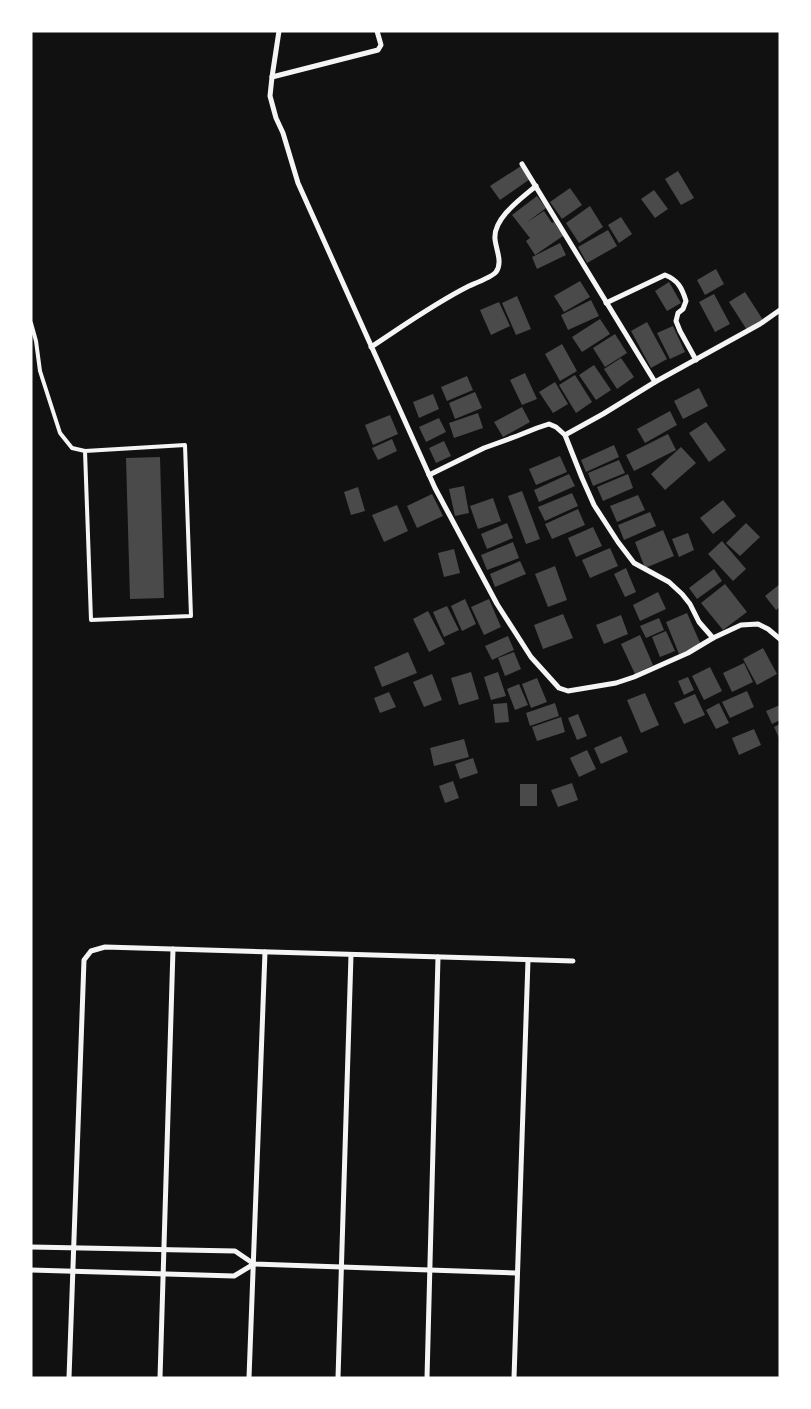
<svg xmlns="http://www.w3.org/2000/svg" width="811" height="1409" viewBox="0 0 811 1409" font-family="Ubuntu,sans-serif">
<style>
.building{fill:#4a4a4a}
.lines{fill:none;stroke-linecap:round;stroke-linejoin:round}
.service{stroke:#f5f5f5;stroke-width:4}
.minor{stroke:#f5f5f5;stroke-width:5}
</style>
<rect width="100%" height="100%" fill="#111"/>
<!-- building -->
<g class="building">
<path d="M 521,166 L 530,179 L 500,200 L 490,186 Z"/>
<path d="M 678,171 L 694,198 L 681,205 L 665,179 Z"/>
<path d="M 570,188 L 582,205 L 562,219 L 550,202 Z"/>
<path d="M 654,190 L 668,209 L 655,218 L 641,199 Z"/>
<path d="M 537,196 L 546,208 L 526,223 L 544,211 L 552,223 L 554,222 L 563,236 L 535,255 L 526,241 L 530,238 L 512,215 Z"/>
<path d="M 590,206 L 603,227 L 579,243 L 566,223 Z"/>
<path d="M 621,217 L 632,234 L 619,243 L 608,225 Z"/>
<path d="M 608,230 L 617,246 L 587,263 L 578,247 Z"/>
<path d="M 560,243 L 566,255 L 537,269 L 532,257 Z"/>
<path d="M 716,269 L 724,284 L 705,295 L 697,280 Z"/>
<path d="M 580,281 L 590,297 L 564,312 L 554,296 Z"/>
<path d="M 669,282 L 681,303 L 667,311 L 655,291 Z"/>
<path d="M 745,292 L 763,320 L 747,330 L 729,302 Z"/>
<path d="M 714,294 L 730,324 L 715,332 L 699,302 Z"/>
<path d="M 517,296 L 531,329 L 516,335 L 502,303 Z"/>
<path d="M 591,300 L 599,316 L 568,330 L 561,315 Z"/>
<path d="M 499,302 L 510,326 L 491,335 L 480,310 Z"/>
<path d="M 600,319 L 610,334 L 582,352 L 572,337 Z"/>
<path d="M 647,322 L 667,359 L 651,368 L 631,331 Z"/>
<path d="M 673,326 L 685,352 L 670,359 L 657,333 Z"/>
<path d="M 615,334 L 627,353 L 605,367 L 593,348 Z"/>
<path d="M 562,344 L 577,371 L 560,381 L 545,354 Z"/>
<path d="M 621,358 L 634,377 L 617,389 L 604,369 Z"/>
<path d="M 594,365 L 611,390 L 596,400 L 579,375 Z"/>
<path d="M 525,373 L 537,399 L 522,405 L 510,380 Z"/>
<path d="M 575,375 L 592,402 L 576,413 L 559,385 Z"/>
<path d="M 467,376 L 473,390 L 447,401 L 441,387 Z"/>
<path d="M 555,382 L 568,404 L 553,413 L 539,392 Z"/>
<path d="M 699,388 L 708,406 L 683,419 L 674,401 Z"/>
<path d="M 475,392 L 482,408 L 455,419 L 449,403 Z"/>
<path d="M 433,394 L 439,409 L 419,418 L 413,402 Z"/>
<path d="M 522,407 L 530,422 L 503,437 L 494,422 Z"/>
<path d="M 670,411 L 677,425 L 645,443 L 637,429 Z"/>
<path d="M 478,413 L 483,428 L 454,438 L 449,423 Z"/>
<path d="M 390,415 L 398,434 L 373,445 L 365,425 Z"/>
<path d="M 439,418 L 446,432 L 426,442 L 419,427 Z"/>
<path d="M 706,422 L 726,450 L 709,462 L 689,433 Z"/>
<path d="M 668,434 L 676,450 L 634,471 L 626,455 Z"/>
<path d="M 392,439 L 397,451 L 378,460 L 372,448 Z"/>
<path d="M 444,441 L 451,456 L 436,463 L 429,448 Z"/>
<path d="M 614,445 L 619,457 L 586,472 L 581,460 Z"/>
<path d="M 681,447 L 696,463 L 665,490 L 651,474 Z"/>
<path d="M 560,456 L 567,472 L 536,485 L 529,469 Z"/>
<path d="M 160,457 L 164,598 L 130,599 L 126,458 Z"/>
<path d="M 619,460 L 625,473 L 593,486 L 588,473 Z"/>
<path d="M 569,474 L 575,486 L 539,502 L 534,490 Z"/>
<path d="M 628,474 L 633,488 L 603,501 L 597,487 Z"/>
<path d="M 464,486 L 469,513 L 455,516 L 449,489 Z"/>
<path d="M 358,487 L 365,511 L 351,515 L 344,492 Z"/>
<path d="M 522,491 L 540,539 L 526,544 L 508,496 Z"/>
<path d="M 572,493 L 578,506 L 545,521 L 538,507 Z"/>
<path d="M 432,494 L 443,516 L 417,528 L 407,506 Z"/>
<path d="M 638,495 L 645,510 L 617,522 L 610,506 Z"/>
<path d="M 493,498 L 501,521 L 478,529 L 470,506 Z"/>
<path d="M 723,500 L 736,516 L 713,534 L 700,518 Z"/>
<path d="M 397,505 L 408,531 L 384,542 L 372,515 Z"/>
<path d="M 578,509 L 585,525 L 552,539 L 545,524 Z"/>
<path d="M 650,512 L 656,526 L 624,540 L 618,525 Z"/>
<path d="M 507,523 L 513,538 L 487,549 L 481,534 Z"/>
<path d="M 746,523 L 760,537 L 740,556 L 726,543 Z"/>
<path d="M 593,527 L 602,546 L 576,557 L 568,538 Z"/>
<path d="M 663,530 L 674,556 L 645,568 L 635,542 Z"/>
<path d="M 688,533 L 694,550 L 679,557 L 672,539 Z"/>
<path d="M 722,541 L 746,569 L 733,581 L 708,554 Z"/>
<path d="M 513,542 L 519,558 L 487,570 L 481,555 Z"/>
<path d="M 610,548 L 618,566 L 590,578 L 582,560 Z"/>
<path d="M 454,549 L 460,573 L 444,577 L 438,553 Z"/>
<path d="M 520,561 L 526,574 L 495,587 L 490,574 Z"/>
<path d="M 555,566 L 567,600 L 548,607 L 535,574 Z"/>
<path d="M 626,568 L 636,592 L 625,597 L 614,574 Z"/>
<path d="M 714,569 L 722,581 L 697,599 L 689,588 Z"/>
<path d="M 725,584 L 747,612 L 723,630 L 701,603 Z"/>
<path d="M 780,584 L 780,607 L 776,610 L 765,596 Z"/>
<path d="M 658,592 L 666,609 L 640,621 L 633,605 Z"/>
<path d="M 465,599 L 476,624 L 462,631 L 451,606 Z"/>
<path d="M 489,599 L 501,627 L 484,635 L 471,607 Z"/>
<path d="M 447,606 L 459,630 L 444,637 L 433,612 Z"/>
<path d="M 428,611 L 445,644 L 429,652 L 413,619 Z"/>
<path d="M 687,613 L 701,645 L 679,654 L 666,622 Z"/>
<path d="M 563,614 L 573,638 L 543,649 L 534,625 Z"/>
<path d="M 621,615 L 628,634 L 604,644 L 596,625 Z"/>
<path d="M 659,618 L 664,630 L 646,638 L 640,626 Z"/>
<path d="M 666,631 L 675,651 L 660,657 L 652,637 Z"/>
<path d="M 640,635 L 653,665 L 635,674 L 621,644 Z"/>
<path d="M 508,636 L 514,650 L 492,660 L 485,646 Z"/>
<path d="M 763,648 L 777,674 L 757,685 L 743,659 Z"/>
<path d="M 408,652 L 417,673 L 382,687 L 374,667 Z"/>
<path d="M 514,652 L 521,669 L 505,676 L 498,658 Z"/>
<path d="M 744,663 L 753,682 L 732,692 L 723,673 Z"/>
<path d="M 710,667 L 722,691 L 704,700 L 692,676 Z"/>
<path d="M 471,672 L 479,699 L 459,705 L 451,678 Z"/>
<path d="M 498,672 L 506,696 L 491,700 L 484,677 Z"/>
<path d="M 432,674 L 442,700 L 424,707 L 413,682 Z"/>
<path d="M 688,677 L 694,690 L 684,695 L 678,681 Z"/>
<path d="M 537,678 L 547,702 L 531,708 L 522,684 Z"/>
<path d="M 519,684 L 528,705 L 515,710 L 507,689 Z"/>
<path d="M 747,691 L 754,707 L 730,718 L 722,702 Z"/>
<path d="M 389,692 L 396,707 L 380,713 L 374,698 Z"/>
<path d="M 645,693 L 659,725 L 641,733 L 627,700 Z"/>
<path d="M 695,694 L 705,715 L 684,724 L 674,703 Z"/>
<path d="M 507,703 L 509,722 L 495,723 L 493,704 Z"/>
<path d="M 555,703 L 559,716 L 530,726 L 526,713 Z"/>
<path d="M 719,703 L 729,723 L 716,729 L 706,710 Z"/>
<path d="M 780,705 L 780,720 L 772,724 L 766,711 Z"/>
<path d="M 578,714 L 587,736 L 577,740 L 568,718 Z"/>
<path d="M 561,717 L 565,732 L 537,741 L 532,727 Z"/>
<path d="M 780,724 L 780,740 L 774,727 Z"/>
<path d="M 754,729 L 761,745 L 739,755 L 732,738 Z"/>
<path d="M 621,736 L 628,752 L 601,764 L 594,748 Z"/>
<path d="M 464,739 L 469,757 L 434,766 L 430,748 Z"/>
<path d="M 587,750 L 596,769 L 579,777 L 570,758 Z"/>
<path d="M 473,758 L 478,773 L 460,779 L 455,764 Z"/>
<path d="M 453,781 L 459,798 L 445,803 L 439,786 Z"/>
<path d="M 572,783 L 578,800 L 558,807 L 551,790 Z"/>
<rect x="520" y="784" width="17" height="22"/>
</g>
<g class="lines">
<!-- service -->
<path class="service" d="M 31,323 L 36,341 L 40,371 L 60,433 L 72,448 L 85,451 L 91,620 L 191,616 L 185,445 L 85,451"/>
<!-- minor -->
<g class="minor">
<path d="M 279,31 L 272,77 L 270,96 L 276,118 L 283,133 L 298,183 L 435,488 L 497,604 L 531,657 L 559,688 L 568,691 L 616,683 L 634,677 L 688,653 L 713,638 L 741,625 L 758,624 L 768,629 L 780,639"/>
<path d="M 272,77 L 378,50 L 381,45 L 377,31"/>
<path d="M 606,303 L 665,275 C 678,280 682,288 686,301 L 683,309 L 678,313 L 676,321 L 680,331 L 696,360"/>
<path d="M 371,347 C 403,326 435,303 469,286 C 476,283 492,277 496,272 C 503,262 496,250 495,239 C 493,218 522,198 536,186"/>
<path d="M 655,382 L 760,324 L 780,310"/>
<path d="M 565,435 L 582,478 L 594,505 L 618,542 L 634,563 L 669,582 L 682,594 L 690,604 L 699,622 L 713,638"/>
<path d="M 429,475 L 484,448 L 517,436 L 537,428 L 549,424 L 556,427 L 565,435 L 603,414 L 655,382 L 522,164"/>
<path d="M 31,1247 L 235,1251 L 254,1264 L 517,1273"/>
<path d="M 31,1270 L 234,1276 L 254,1264"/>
<path d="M 69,1378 L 84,960 L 91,951 L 105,947 L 573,961"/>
<path d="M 160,1378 L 173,949"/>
<path d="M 249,1378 L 265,952"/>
<path d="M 338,1378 L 351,955"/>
<path d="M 427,1378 L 438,957"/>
<path d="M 514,1378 L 528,960"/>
</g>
</g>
<!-- border -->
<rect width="811" height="1409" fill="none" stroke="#ffffff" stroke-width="65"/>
</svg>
